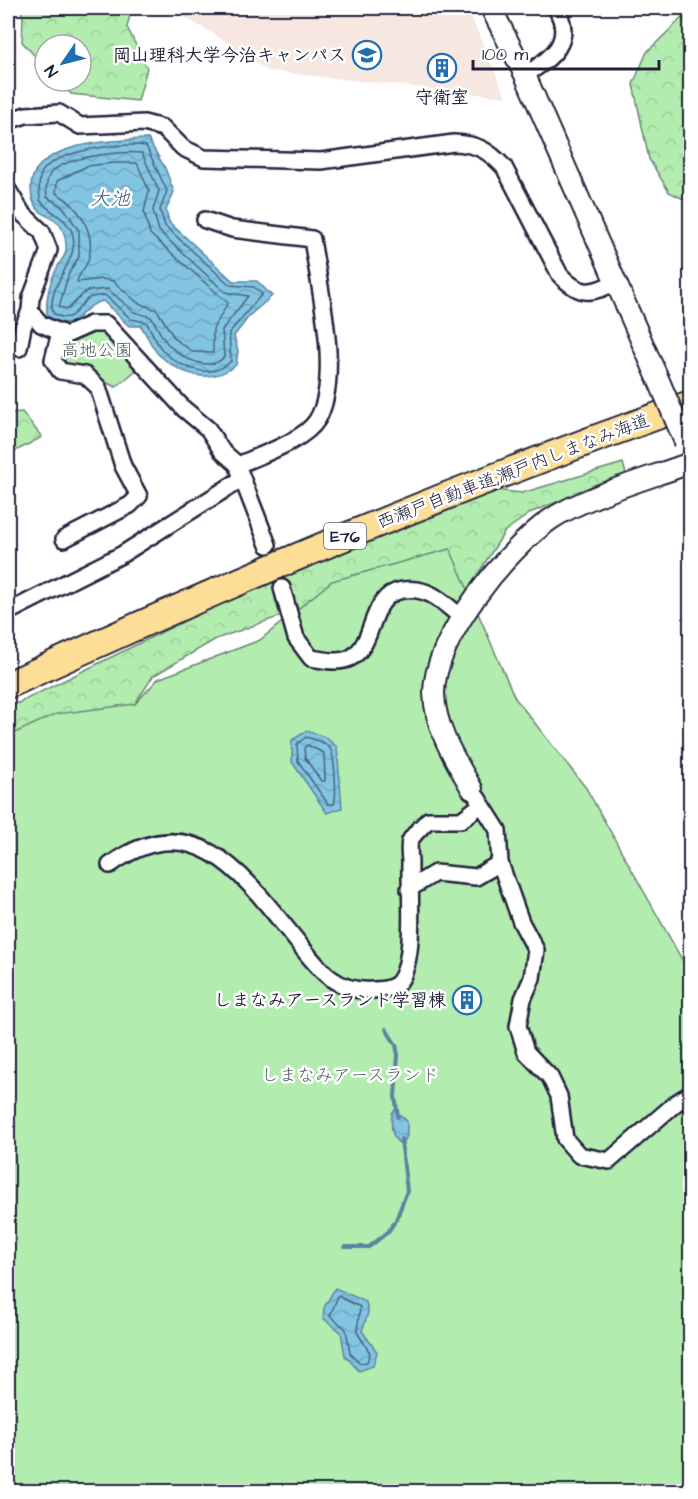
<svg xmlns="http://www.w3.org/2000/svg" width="698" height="1499" viewBox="0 0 698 1499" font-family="'Architects Daughter','Klee One',sans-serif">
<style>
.built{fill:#f6e7e0}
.forest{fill:url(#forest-crowns);stroke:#6a8775;stroke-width:1.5}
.park{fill:#b3ecaf;stroke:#6a8775;stroke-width:1.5}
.water{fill:url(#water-waves);stroke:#5c84a0;stroke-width:1.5}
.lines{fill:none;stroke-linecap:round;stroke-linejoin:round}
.shore{stroke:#48637e;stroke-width:1.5}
.stream{stroke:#5c84a0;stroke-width:4}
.street-casing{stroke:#22223b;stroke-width:20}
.secondary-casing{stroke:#22223b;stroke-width:24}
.highway-casing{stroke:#22223b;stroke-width:30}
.street{stroke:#fff;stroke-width:15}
.secondary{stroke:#fff;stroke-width:20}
.highway{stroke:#fcde96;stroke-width:26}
.secondary-bridge-casing{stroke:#22223b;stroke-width:24;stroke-linecap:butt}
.secondary-bridge{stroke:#fff;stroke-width:20}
.labels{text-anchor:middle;stroke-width:5;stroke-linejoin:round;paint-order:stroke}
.shield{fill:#fff;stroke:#646476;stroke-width:1.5}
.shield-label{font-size:16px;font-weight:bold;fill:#22223b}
.poi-label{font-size:18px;font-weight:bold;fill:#22223b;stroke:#fff;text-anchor:end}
.park-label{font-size:18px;fill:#4e5f5e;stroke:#fff}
.street-label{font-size:18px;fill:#22223b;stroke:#fff}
.water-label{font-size:20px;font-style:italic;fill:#445b76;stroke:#fff}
</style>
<defs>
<pattern id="forest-crowns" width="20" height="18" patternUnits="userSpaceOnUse" patternTransform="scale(1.5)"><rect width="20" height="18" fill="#b3ecaf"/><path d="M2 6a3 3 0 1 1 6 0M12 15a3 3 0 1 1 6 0" fill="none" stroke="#9aca97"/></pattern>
<pattern id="water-waves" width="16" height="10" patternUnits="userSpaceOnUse" patternTransform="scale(1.5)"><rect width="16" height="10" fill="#82c5e3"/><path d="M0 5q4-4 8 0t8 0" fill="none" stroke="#70a9c4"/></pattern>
</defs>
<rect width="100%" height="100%" fill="#fff"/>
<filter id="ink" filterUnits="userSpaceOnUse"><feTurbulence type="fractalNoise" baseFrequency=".0167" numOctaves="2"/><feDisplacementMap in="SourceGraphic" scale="12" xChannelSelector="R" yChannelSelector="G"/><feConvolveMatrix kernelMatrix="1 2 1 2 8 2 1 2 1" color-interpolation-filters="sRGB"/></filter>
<g filter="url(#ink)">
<!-- built -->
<path class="built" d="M 169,8 L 467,8 L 506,97 L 268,71 L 222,39 Z"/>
<!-- forest -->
<g class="forest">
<path d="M 20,8 L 132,8 L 127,27 L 147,68 L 138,101 L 71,94 L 59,81 L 81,81 L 81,45 L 45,45 L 45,67 L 22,42 L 23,17 Z"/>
<path d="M 690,10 L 690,202 L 669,192 L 649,159 L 633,84 L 647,52 Z"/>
<path d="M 22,412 L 42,437 L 8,455 L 8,413 Z"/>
<path d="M 623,463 L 626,474 L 532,512 L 505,531 L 464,596 L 278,617 L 216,639 L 153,676 L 135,704 L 8,790 L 8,708 L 229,599 L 424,515 L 495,490 L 522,493 Z"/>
</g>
<!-- park -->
<g class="park">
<path d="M 104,326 L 141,366 L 116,387 L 107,383 L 103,387 L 71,368 L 65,361 L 69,340 Z"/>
<path d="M 450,549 L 515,698 L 586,788 L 690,974 L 690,1491 L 8,1491 L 8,736 L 56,714 L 135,704 L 158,679 L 260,640 L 332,581 Z"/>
</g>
<!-- water -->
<g class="water">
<path d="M 148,139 L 165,168 L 174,192 L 166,210 L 169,222 L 233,281 L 257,281 L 272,296 L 250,315 L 234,336 L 238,351 L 236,365 C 211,385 182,376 159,355 C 152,348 147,335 141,326 L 129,326 L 103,301 C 78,306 80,334 48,318 C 44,302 50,280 58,266 C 63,257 67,255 66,245 C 64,211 39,221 33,201 C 16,142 113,140 148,139 Z"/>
<path d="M 307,731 L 325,737 L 337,747 L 342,808 L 327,813 L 292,762 L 292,740 Z"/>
<path d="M 395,1110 L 407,1121 L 407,1135 L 403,1145 C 390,1140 391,1124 392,1113 Z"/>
<path d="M 335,1288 L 366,1302 L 368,1313 L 362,1331 L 377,1352 L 373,1366 L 359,1371 L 345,1356 L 341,1332 L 323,1318 L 324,1308 Z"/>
</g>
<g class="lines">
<!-- shore -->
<g class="shore">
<path d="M 146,146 L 167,191 L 160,210 L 165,226 L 230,285 L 254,287 L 262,294 L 229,333 L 231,361 C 212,381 180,368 163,351 C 156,343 152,331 146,322 L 131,319 L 105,295 C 100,296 94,296 89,298 C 76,305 75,327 53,313 C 45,283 86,257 70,228 C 62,214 48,212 40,200 C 39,191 38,179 42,172 C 56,150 123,142 146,146 Z"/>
<path d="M 142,153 L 159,191 L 153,210 L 159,231 L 225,292 L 248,296 L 222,330 L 224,357 C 210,373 181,358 169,345 C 161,338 157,325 151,317 L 134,312 L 108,289 L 86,291 L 68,309 L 59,307 L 69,273 L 79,257 L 79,231 L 64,208 L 47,197 C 46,190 46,181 50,174 C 64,156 121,151 142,153 Z"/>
<path d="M 113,163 L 137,163 L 149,191 L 144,212 L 150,234 L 228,303 L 213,329 L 213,353 L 193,352 L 175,339 L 157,310 L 138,303 L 113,281 L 102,279 L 77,282 C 78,274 85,269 88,261 C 97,234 79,205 56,193 L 57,181 L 87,166 Z"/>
<path d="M 306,737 C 313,739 324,741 329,747 C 335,753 337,796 334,804 L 328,804 L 298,761 L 297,744 Z"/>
<path d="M 307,745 L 324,753 L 325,781 L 321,781 L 305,758 L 304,748 Z"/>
<path d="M 338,1296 L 360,1307 L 357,1332 L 370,1353 L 367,1362 L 360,1363 L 350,1353 L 346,1329 L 330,1316 Z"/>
</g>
<!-- stream -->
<g class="stream">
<path d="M 386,1029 L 396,1045 L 398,1055 L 395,1096 L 398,1117"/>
<path d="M 345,1247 L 369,1247 L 388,1232 L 396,1220 L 407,1191 L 401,1139"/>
</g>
<!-- street casing -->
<g class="street-casing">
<g id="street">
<path d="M 525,75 C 552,58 575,41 556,8"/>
<path d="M 8,121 L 26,115 L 59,113 L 80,126 L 144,123 L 163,128 L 183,148 L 204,158 L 321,161 L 454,143 C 477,144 488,150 504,167 L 560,275 C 581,297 591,294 616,282"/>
<path d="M 8,190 L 22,213 L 42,232 L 49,250 L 31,298 L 30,311 L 41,324 L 66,335 L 91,324 L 106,324 L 184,409 L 208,429 L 222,451 L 238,465 C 260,455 304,441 317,420 C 342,379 319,286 312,239 L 232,229 L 205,220"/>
<path d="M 60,332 L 53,360 L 60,371 L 85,375 L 98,387 L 123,466 L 139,496 L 130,505 L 64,539"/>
<path d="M 19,348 L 23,327 L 30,311"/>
<path d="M 239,470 L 268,545"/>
<path d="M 282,588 L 296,638 L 311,658 C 324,660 341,664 352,657 C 377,641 368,595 403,590 C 428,586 443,602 462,618"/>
<path d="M 8,612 L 121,555 L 240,480"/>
<path d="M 477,797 L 498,830 L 500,863 L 521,922 L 536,950 L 532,978 L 523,999 L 518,1026 L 526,1052 L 550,1077 L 559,1096 L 565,1139 L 579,1155 L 609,1161 L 676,1103 L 690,1094"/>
<path d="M 110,865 C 195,803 246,878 296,940 C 317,966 334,993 372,990 C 380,990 391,989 397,984 C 417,965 409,891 410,863 C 410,857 408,847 410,841 C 413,834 423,826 428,820 L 461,820 L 481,805"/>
<path d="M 409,889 L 435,873 L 476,877 L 500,863"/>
</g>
</g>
<!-- secondary casing -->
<g class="secondary-casing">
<g id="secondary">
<path d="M 491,8 L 525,75 L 656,374"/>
<path d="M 472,789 C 455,759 435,729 434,693 C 434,638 507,549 551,519 C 586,496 650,478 690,463"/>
</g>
</g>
<!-- highway casing -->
<g class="highway-casing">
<path id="highway" d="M 8,685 C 231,581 458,487 690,404"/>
</g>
<!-- street -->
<use href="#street" class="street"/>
<!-- secondary -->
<use href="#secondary" class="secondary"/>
<!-- highway -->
<use href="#highway" class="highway"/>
<!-- secondary-bridge casing -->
<g class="secondary-bridge-casing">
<path id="secondary-bridge" d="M 656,374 L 685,442"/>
</g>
<!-- secondary-bridge -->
<use href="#secondary-bridge" class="secondary-bridge"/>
</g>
</g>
<!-- icons -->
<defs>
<g id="university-ring" transform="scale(1.5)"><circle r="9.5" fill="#fff" stroke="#1f6fb2" stroke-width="1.5"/><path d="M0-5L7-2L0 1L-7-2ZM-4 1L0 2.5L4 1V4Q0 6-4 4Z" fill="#1f6fb2"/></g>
<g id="building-ring" transform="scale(1.5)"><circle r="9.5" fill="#fff" stroke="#1f6fb2" stroke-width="1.5"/><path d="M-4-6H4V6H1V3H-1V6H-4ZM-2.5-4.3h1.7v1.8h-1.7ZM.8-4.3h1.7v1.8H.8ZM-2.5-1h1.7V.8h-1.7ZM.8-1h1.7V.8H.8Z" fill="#1f6fb2"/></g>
</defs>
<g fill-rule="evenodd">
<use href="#university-ring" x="367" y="55"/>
<use href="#building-ring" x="442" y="68"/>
<use href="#building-ring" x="467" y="1000"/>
</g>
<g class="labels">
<!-- shield labels -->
<rect class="shield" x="324" y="523" width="42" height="26" rx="4.5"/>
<g class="shield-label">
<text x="345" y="542">E76</text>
</g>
<!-- poi labels -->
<g class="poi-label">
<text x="346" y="61">岡山理科大学今治キャンパス</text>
<text x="442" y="103" text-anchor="middle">守衛室</text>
<text x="446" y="1006">しまなみアースランド学習棟</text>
</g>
<!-- park labels -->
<g class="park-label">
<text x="97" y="356">高地公園</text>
<text x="350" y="1081">しまなみアースランド</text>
</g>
<!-- street labels -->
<g class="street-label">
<text transform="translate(513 471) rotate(-21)" y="6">西瀬戸自動車道;瀬戸内しまなみ海道</text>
</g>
<!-- water labels -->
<g class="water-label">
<text x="110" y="205">大池</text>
</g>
</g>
<!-- margin -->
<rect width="698" height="1499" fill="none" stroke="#fff" stroke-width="30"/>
<rect x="15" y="15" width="668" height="1469" fill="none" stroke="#22223b" stroke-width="2" filter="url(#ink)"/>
<!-- north arrow -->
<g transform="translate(63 63) rotate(235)"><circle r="28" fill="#ffffff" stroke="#a7a7b1" stroke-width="1.5"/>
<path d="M0-4.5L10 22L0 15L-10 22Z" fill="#1f6fb2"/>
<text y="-9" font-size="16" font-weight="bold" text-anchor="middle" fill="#22223b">N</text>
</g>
<!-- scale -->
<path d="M473 60v9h186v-9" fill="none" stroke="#22223b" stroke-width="3"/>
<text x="482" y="60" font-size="18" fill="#22223b" stroke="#ffffff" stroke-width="4.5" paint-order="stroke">100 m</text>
</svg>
